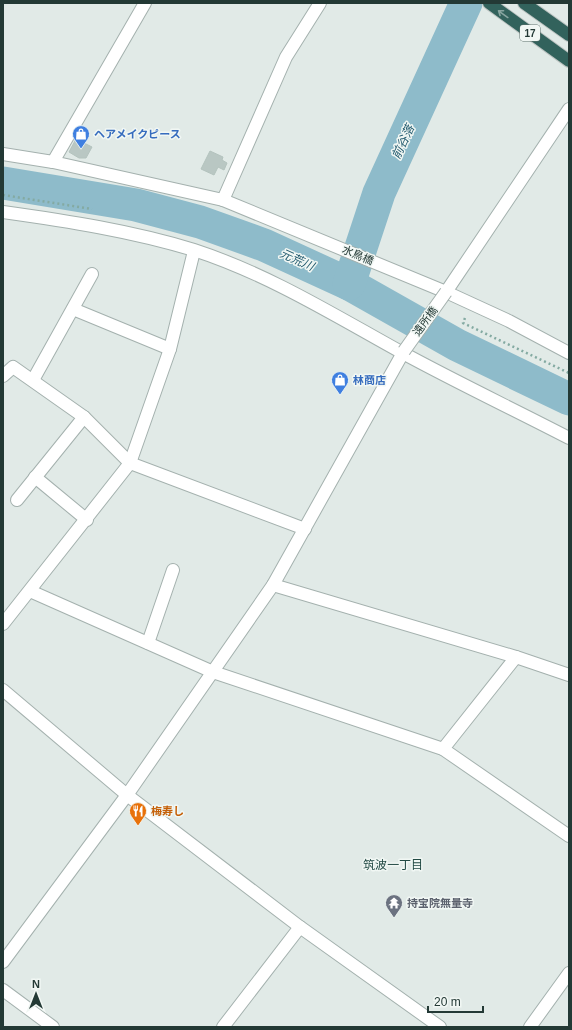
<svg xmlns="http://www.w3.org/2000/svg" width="572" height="1030" viewBox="0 0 572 1030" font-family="Arial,'Noto Sans JP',sans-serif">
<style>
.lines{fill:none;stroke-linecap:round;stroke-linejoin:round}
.river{stroke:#8ebbca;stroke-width:33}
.building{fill:#b9c7c3;stroke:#b4c3be}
.street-casing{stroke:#a4b1ae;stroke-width:14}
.highway-casing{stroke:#bdc4c2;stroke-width:14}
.path{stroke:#84aaa2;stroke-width:2.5;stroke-dasharray:2 3;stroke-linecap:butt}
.street{stroke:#fff;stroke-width:12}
.highway{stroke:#32625c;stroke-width:12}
.street-bridge-casing{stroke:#a4b1ae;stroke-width:14;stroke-linecap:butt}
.street-bridge{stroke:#fff;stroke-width:12}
.oneway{stroke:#88a5a0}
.labels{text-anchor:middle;stroke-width:3;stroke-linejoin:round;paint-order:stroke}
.shield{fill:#f1f7f4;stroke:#61726e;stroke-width:1}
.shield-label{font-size:10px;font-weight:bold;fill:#233935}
.shop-label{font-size:11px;font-weight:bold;fill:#366cbe;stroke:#f1f7f4;text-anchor:start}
.street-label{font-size:11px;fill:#233935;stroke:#f1f7f4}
.food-label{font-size:11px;font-weight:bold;fill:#c56008;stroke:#f1f7f4;text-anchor:start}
.worship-label{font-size:11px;font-weight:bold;fill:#5b616d;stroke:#f1f7f4;text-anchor:start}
.water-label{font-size:12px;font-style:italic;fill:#235b6f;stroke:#f1f7f4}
.neighbourhood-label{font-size:12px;fill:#214943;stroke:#f1f7f4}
</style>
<rect width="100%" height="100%" fill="#e1eae7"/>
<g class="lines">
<!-- river -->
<g class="river">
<path d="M 3,183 L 136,205 L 200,222 L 264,245 L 349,284 L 457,345 L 569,399"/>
<path d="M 349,284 L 379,193 L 466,3"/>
</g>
</g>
<!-- building -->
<g class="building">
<path d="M 76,139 L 92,147 L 86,158 L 79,158 L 69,152 Z"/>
<path d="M 210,151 L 223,157 L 222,160 L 227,163 L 224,170 L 218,167 L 214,175 L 201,169 Z"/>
</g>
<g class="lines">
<!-- street casing -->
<g class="street-casing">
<g id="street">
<path d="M 3,154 L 53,162 L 223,200 L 446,292 L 509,321 L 569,353"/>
<path d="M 53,162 L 145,3"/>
<path d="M 223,200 L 286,57 L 320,3"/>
<path d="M 3,212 C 67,221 132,231 194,250 C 268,274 334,315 401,352 C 456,382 513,409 569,438"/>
<path d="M 446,292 L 569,109"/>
<path d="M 73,309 L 170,349"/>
<path d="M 3,376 L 13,367 L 84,417 L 130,463 L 305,529"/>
<path d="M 33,380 L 92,274"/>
<path d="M 35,477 L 87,520"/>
<path d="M 17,500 L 84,417"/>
<path d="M 273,585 L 516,657 L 569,675"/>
<path d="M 30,591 L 213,672 L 443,749 L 569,836"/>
<path d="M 3,624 L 130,463 L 170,349 L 194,251"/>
<path d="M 148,643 L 173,570"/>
<path d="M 3,690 L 127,795 L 300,927 L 440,1027"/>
<path d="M 443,749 L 516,657"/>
<path d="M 3,962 L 127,795 L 273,585 L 404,351"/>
<path d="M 3,990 L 53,1027"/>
<path d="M 223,1027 L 300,927"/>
<path d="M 530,1027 L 569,973"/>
</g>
</g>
<!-- highway casing -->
<g class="highway-casing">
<g id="highway">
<path d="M 489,3 L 569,61"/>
<path d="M 524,3 L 569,35"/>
</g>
</g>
<!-- path -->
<g class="path">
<path d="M 3,195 L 92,209"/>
<path d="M 465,318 L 463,323 L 569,373"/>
</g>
<!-- street -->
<use href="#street" class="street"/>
<!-- highway -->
<use href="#highway" class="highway"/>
<!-- street-bridge casing -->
<g class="street-bridge-casing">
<path id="street-bridge" d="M 404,351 L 446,292"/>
</g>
<!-- street-bridge -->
<use href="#street-bridge" class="street-bridge"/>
</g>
<!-- one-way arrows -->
<defs><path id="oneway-shaft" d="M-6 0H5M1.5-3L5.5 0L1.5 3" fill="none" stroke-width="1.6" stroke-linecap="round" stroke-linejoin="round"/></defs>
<use class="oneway" href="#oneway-shaft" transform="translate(503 14) rotate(-144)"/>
<!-- icons -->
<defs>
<g id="shop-pin" transform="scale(0.9)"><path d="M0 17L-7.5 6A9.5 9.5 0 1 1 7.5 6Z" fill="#3f7fe0" stroke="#f1f7f4"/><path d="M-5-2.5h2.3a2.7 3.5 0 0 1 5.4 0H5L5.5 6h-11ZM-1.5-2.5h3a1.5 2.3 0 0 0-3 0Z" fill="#fff"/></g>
<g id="restaurant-pin" transform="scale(0.9)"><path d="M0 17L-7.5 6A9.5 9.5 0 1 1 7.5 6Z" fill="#e8710a" stroke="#f1f7f4"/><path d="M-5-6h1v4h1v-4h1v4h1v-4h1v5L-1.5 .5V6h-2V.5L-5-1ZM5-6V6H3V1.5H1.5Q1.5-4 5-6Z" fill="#fff"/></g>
<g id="temple-pin" transform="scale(0.9)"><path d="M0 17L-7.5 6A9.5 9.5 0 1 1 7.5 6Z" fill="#6b7280" stroke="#f1f7f4"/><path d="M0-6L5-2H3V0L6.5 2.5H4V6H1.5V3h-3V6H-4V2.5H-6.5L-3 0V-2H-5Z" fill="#fff"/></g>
</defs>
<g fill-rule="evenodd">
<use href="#shop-pin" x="81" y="134"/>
<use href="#shop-pin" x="340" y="380"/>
<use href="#restaurant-pin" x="138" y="811"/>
<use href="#temple-pin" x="394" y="903"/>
</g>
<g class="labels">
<!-- shield labels -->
<rect class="shield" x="520" y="25" width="20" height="16" rx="3"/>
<g class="shield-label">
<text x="530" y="37">17</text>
</g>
<!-- shop labels -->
<g class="shop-label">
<text x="94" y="138">ヘアメイクピース</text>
<text x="353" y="384">林商店</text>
</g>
<!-- street labels -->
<g class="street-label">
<text transform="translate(358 255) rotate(23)" y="4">水鳥橋</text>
<text transform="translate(425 321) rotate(-54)" y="4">遠所橋</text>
</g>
<!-- food labels -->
<g class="food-label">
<text x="151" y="815">梅寿し</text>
</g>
<!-- worship labels -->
<g class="worship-label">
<text x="407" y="907">持宝院無量寺</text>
</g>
<!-- water labels -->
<g class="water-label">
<text transform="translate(403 142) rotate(-65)" y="4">前谷落</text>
<text transform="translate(297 260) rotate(24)" y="4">元荒川</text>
</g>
<!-- neighbourhood labels -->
<g class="neighbourhood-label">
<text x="393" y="869">筑波一丁目</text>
</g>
</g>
<!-- border -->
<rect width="572" height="1030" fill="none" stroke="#233935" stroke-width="8"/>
<!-- north arrow -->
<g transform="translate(36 994)" stroke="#f1f7f4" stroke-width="3" paint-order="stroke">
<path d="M0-3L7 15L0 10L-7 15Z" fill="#233935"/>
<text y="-6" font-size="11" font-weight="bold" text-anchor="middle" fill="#233935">N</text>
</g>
<!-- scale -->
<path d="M428 1006v6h55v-6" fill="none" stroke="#233935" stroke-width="2"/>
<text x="434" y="1006" font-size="12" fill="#233935" stroke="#f1f7f4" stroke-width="3" paint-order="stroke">20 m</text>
</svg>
